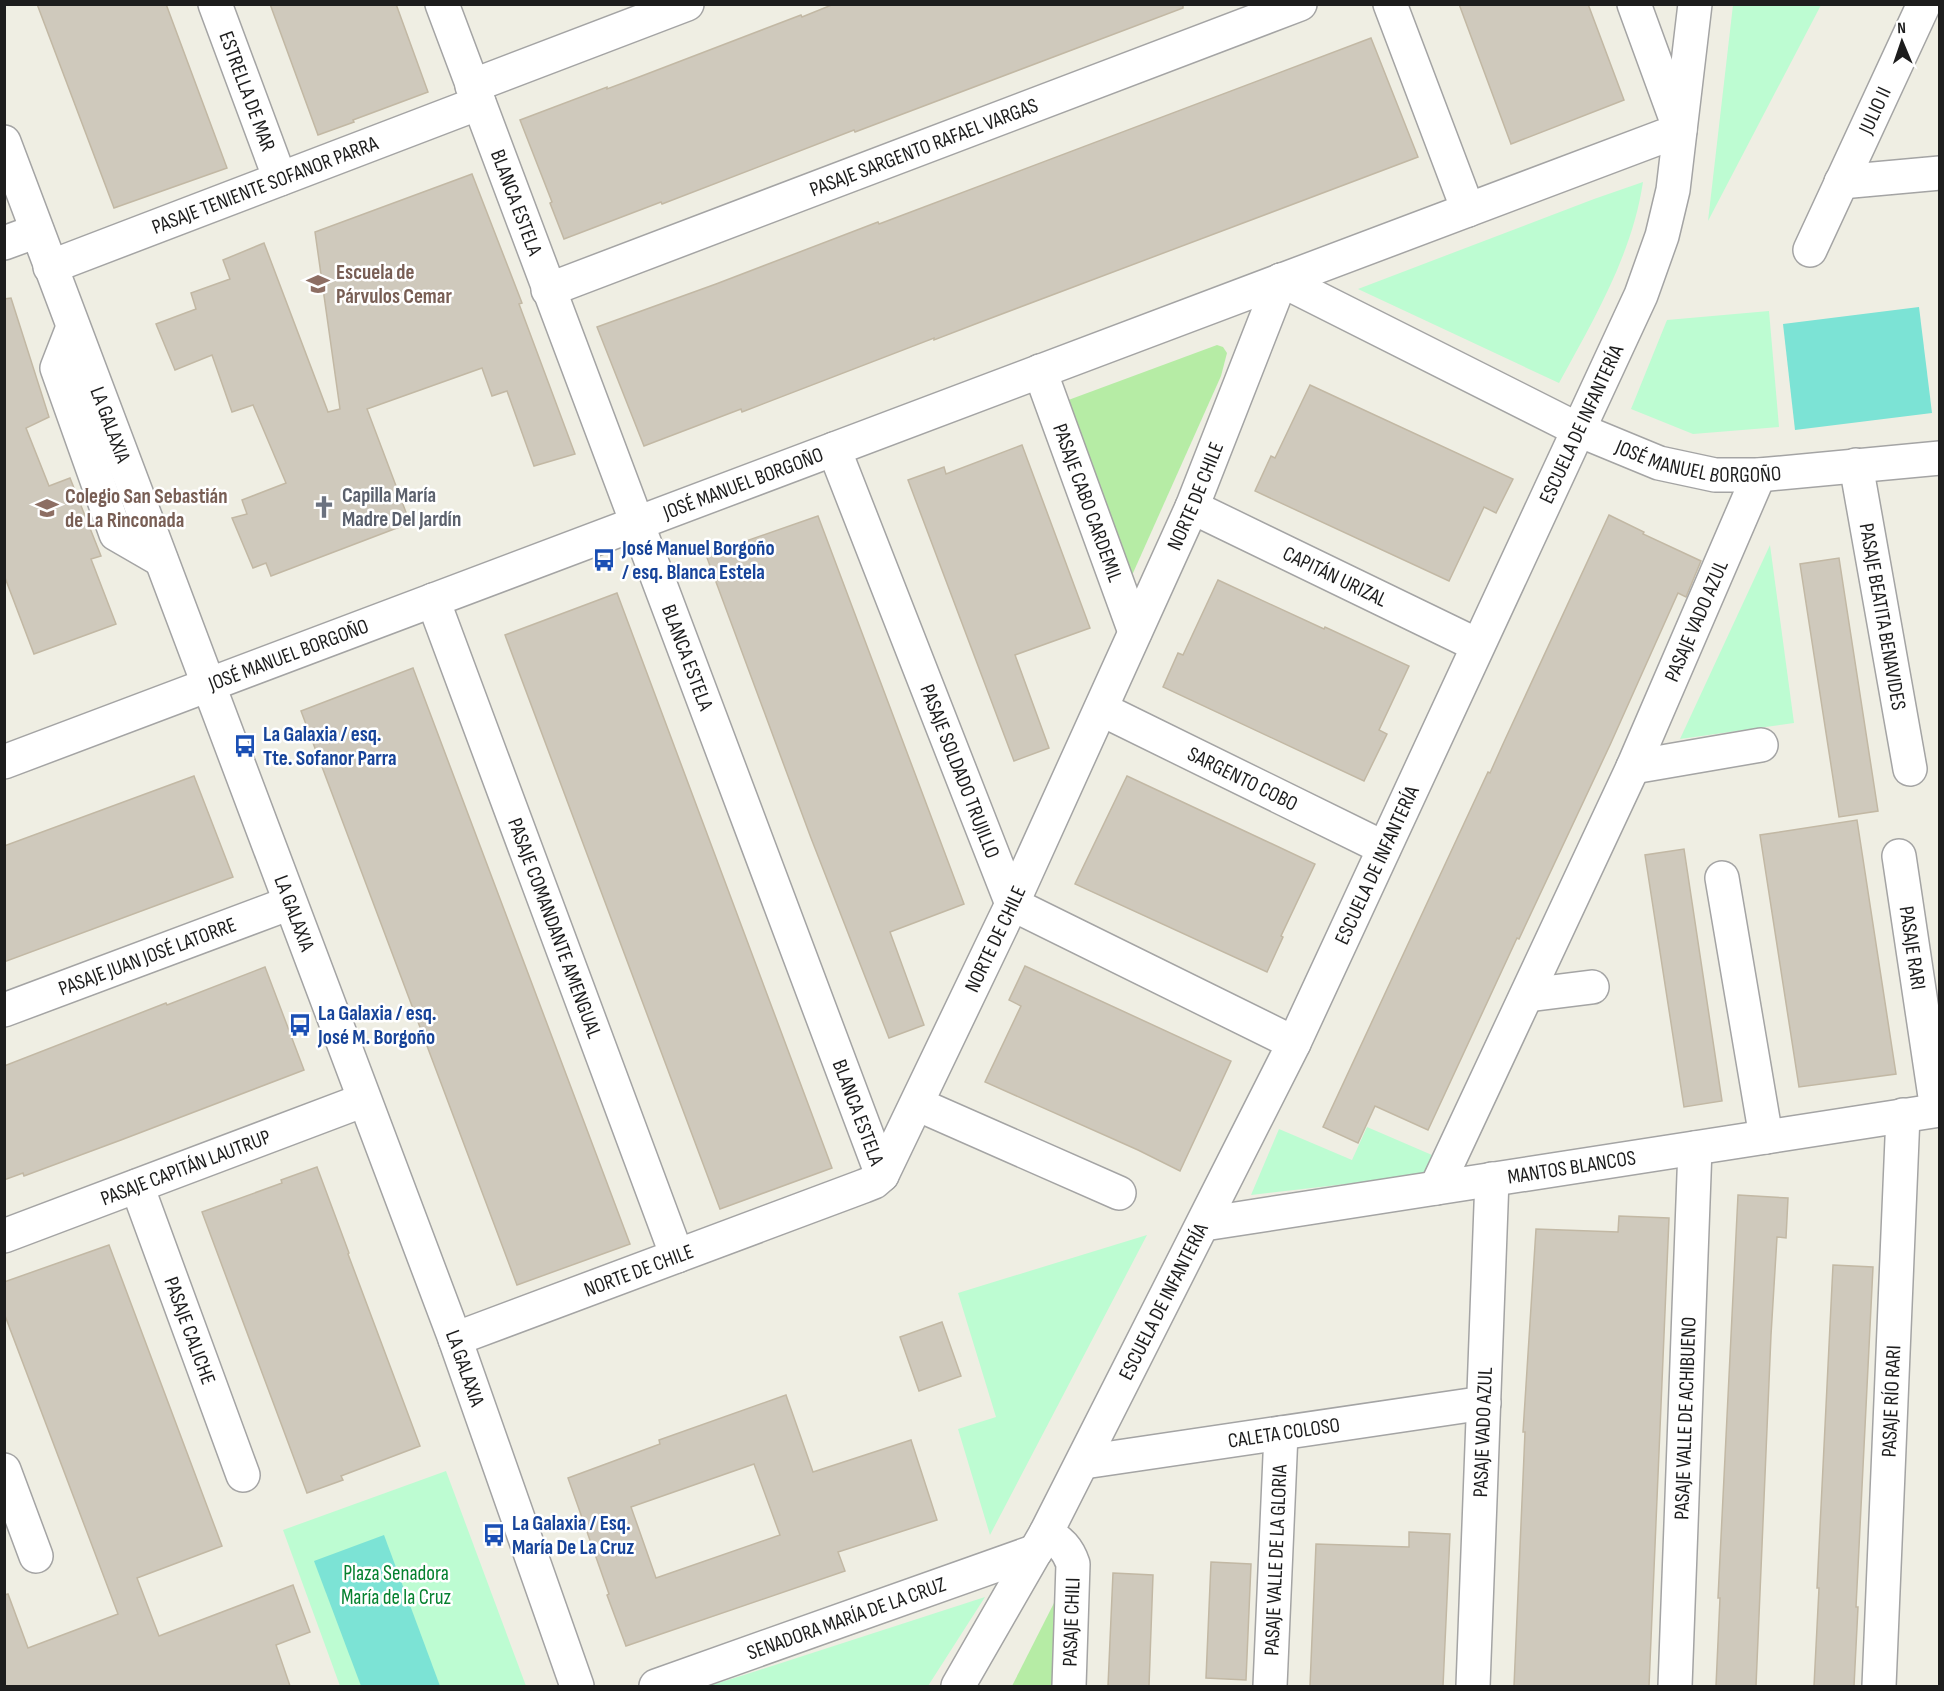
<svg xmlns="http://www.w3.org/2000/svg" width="1944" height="1691" viewBox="0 0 1944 1691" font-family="'Sofia Sans Condensed',sans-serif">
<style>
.grass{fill:#b6eca5}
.park{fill:#bdfcd2}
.pitch{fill:#7ce3d5}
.building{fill:#cfc9bc;stroke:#c2b8a4;stroke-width:1.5;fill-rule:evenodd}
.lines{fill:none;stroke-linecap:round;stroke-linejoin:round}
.minor-casing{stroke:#a4a4a4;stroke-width:36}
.minor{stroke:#fff;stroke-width:33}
.labels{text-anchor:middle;stroke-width:5;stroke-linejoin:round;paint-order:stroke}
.street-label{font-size:21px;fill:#1d1d1d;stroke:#fff}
.education-label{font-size:21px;font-weight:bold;fill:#785e54;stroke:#fff;text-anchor:start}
.worship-label{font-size:21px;font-weight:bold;fill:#5b616d;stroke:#fff;text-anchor:start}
.transit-label{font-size:21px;font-weight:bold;fill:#164399;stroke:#fff;text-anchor:start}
.park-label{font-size:21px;fill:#05812f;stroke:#fff}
</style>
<rect width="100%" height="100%" fill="#efeee3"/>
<!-- grass -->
<g class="grass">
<path d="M 1217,345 L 1223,347 L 1227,353 L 1221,376 L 1129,582 L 1063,402 Z"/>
<path d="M 1054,1603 L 1053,1686 L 1012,1686 Z"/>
</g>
<!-- park -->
<g class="park">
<path d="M 1733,5 L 1821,5 L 1708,221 Z"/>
<path d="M 1643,182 C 1632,255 1594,319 1559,383 L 1358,289 L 1594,199 Z"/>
<path d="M 1769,311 L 1779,427 L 1693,434 L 1631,409 L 1667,320 Z"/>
<path d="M 1770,545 L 1794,723 L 1680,739 Z"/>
<path d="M 1367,1127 L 1432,1155 L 1424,1175 L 1251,1195 L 1279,1129 L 1352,1160 Z"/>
<path d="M 1147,1235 L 990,1535 L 958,1429 L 996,1417 L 958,1293 Z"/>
<path d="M 446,1471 L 526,1686 L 340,1686 L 283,1530 Z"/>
<path d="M 985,1597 L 928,1686 L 708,1686 L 744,1675 Z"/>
</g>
<!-- pitch -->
<g class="pitch">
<path d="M 1919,307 L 1932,413 L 1795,430 L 1783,324 Z"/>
<path d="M 384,1535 L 440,1686 L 361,1686 L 314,1561 Z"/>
</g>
<!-- building -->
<g class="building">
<path d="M 37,4 L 166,4 L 227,168 L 114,208 Z"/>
<path d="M 270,4 L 396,4 L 428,92 L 353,120 L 354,122 L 318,135 Z"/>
<path d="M 834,4 L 1183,4 L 1183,8 L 855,132 L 854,130 L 662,204 L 661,202 L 564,239 L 550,203 L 552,202 L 520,120 L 607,87 L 607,89 L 639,77 L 801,15 L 802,17 Z"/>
<path d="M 1459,4 L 1588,4 L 1624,100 L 1511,144 Z"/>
<path d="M 1371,38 L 1418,157 L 978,323 L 934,340 L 934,338 L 742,412 L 741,409 L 644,446 L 597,327 L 716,284 L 878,222 L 879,224 Z"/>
<path d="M 472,174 L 522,303 L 519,304 L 575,454 L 534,466 L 507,391 L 492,396 L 482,368 L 367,409 L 410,523 L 271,576 L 266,563 L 253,568 L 232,518 L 247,514 L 242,500 L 286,483 L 253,405 L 232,412 L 212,355 L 175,370 L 156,324 L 196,309 L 191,293 L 230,279 L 223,260 L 264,243 L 328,412 L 340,409 L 315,232 Z"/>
<path d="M 11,298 L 49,417 L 26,428 L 49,486 L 70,478 L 101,556 L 91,559 L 116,624 L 34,654 L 4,575 L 4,299 Z"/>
<path d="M 1310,385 L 1513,479 L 1496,513 L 1484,507 L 1449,581 L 1255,491 L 1271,456 L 1275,458 Z"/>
<path d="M 1022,445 L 1090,628 L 1015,655 L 1049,748 L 1014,761 L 908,480 L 944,467 L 946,474 Z"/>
<path d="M 1609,515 L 1644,532 L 1643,534 L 1701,561 L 1686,597 L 1678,593 L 1610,745 L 1519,939 L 1517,938 L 1428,1130 L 1375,1106 L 1358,1143 L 1323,1127 L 1488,772 L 1490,773 L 1503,744 Z"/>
<path d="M 818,516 L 964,904 L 890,932 L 924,1025 L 889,1038 L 811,838 L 706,555 Z"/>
<path d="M 1839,558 L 1878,811 L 1839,817 L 1800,564 Z"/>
<path d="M 1218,580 L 1324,629 L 1325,627 L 1409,666 L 1379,730 L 1387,734 L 1364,781 L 1163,687 L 1178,653 L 1183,655 Z"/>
<path d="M 617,593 L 832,1168 L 720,1209 L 505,635 Z"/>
<path d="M 413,668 L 630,1244 L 517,1285 L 301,711 Z"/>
<path d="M 194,776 L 233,877 L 4,962 L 4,846 Z"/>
<path d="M 1127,776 L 1315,864 L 1281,936 L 1283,937 L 1267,972 L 1075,884 Z"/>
<path d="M 1857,820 L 1896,1074 L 1799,1087 L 1760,835 Z"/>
<path d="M 1684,849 L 1722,1101 L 1684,1107 L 1645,855 Z"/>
<path d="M 1025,966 L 1231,1061 L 1180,1171 L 1138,1150 L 985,1082 L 1021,1006 L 1009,1000 Z"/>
<path d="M 265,967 L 304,1070 L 121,1140 L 24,1176 L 23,1173 L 4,1180 L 4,1066 L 166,1003 L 167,1005 Z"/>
<path d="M 317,1167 L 349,1253 L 348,1254 L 420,1446 L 341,1476 L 343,1480 L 307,1493 L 202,1212 L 282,1183 L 281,1180 Z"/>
<path d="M 1738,1195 L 1788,1198 L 1786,1238 L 1777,1237 L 1771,1335 L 1756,1686 L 1716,1686 L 1720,1598 L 1718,1598 Z"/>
<path d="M 1619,1216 L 1669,1218 L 1649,1686 L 1514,1686 L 1525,1432 L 1523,1432 L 1536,1229 L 1618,1232 Z"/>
<path d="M 109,1245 L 222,1546 L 137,1578 L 159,1636 L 293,1585 L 310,1632 L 276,1645 L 290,1686 L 4,1686 L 4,1595 L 8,1594 L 28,1648 L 118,1614 L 4,1313 L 4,1282 Z"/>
<path d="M 1833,1265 L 1873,1267 L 1856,1607 L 1858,1607 L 1854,1686 L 1814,1686 L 1819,1588 L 1817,1588 Z"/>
<path d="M 942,1322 L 961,1376 L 919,1391 L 900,1337 Z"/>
<path d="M 786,1395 L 813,1472 L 911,1440 L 937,1520 L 838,1552 L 845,1571 L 626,1646 L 607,1595 L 609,1594 L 568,1478 L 660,1444 L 659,1440 ZM 754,1464 L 780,1535 L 656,1578 L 631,1507 Z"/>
<path d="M 1409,1532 L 1450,1534 L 1443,1686 L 1310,1686 L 1316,1544 L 1409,1547 Z"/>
<path d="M 1211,1562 L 1251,1564 L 1246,1680 L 1206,1678 Z"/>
<path d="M 1113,1573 L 1153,1575 L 1149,1686 L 1108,1686 Z"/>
</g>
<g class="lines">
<!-- minor casing -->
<g class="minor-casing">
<g id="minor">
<path id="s1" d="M 215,4 L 280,179"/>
<path id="s2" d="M 442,4 L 882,1175"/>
<path d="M 1390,4 L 1468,210"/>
<path d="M 472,86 L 687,4"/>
<path id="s3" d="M 4,142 L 455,1339 L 577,1686"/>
<path d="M 1841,182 L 1940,173"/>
<path d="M 4,243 L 37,231"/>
<path id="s4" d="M 1810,250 L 1924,4"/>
<path id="s5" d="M 50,267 L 479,103"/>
<path id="s6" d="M 1281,280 L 1579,430 L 1659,463 L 1715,475 L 1759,475 L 1940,458"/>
<path id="s7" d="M 548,290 L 1300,4"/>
<path d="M 73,327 L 57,368 L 116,534 L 161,560"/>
<path id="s8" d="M 1040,371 L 1135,632"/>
<path id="s9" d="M 834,449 L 1012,904 L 1294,1043"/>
<path id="s10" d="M 1856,465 L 1910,769"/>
<path id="s11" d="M 1192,507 L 1477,645"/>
<path id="s12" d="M 433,600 L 677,1256"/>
<path id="s13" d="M 1101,709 L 1384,848"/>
<path id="s14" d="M 4,762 L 1680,130 L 1634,4"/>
<path d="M 1633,767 L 1761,745"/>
<path id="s15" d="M 1899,856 L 1937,1110"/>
<path d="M 1722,878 L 1766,1137"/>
<path d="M 1528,995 L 1592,987"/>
<path id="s16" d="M 4,1010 L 290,903"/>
<path d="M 917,1104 L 1119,1193"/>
<path id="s17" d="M 137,1186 L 243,1475"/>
<path id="s18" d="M 1436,1188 L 1633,767 L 1759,475"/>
<path id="s19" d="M 1204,1224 L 1940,1110"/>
<path id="s20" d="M 4,1236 L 364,1100"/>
<path id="s21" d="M 455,1339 L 864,1186 L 874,1182 L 882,1175 L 1012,904 L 1192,507 L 1281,280"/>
<path id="s22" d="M 1084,1462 L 1484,1403"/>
<path d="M 4,1470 L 36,1556"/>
<path d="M 1046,1533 C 1060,1541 1068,1549 1073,1564 L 1069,1686"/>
<path id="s23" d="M 656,1686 L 1036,1551"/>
<path id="s24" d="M 958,1686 L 1046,1533 L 1294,1043 L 1641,295 L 1662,236 L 1673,190 L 1695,4"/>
<path id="s25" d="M 1270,1686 L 1281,1433"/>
<path id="s26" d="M 1473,1686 L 1492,1179"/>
<path id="s27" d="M 1675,1686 L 1695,1148"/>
<path id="s28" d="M 1879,1686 L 1903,1115"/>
</g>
</g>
<!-- minor -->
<use href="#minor" class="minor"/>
</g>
<!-- icons -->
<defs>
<g id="school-bare" transform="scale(1.8)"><path d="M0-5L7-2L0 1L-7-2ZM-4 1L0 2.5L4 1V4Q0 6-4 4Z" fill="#8d6e63" stroke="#fff" stroke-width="2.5" paint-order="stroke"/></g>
<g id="church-bare" transform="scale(1.8)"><path d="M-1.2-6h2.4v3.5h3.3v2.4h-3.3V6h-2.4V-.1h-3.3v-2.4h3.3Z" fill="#6b7280" stroke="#fff" stroke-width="2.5" paint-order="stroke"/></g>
<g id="bus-bare" transform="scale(1.8)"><path d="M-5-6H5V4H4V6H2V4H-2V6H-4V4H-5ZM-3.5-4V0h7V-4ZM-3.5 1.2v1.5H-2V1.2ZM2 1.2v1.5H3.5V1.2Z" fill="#1a4fb4" stroke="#fff" stroke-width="2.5" paint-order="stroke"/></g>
</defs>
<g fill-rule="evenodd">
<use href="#school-bare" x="318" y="284"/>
<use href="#church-bare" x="324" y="507"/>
<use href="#school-bare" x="47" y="508"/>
<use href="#bus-bare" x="604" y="560"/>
<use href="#bus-bare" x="245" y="746"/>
<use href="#bus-bare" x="300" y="1025"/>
<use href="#bus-bare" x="494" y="1535"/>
</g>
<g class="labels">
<!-- street labels -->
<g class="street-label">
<text dy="7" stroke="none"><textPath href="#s1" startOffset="93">ESTRELLA DE MAR</textPath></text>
<text dy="7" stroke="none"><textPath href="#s4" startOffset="154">JULIO II</textPath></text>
<text dy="7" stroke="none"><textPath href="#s7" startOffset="402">PASAJE SARGENTO RAFAEL VARGAS</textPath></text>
<text dy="7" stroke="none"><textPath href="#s5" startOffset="230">PASAJE TENIENTE SOFANOR PARRA</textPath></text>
<text dy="7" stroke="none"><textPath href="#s2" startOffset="212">BLANCA ESTELA</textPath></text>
<text dy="7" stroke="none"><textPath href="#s24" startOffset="1408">ESCUELA DE INFANTERÍA</textPath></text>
<text dy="7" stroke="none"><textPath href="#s3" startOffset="302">LA GALAXIA</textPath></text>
<text dy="7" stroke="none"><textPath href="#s6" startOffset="459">JOSÉ MANUEL BORGOÑO</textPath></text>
<text dy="7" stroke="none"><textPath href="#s14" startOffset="790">JOSÉ MANUEL BORGOÑO</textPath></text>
<text dy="7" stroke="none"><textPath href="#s21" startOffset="1206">NORTE DE CHILE</textPath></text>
<text dy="7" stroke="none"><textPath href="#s8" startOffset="140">PASAJE CABO CARDEMIL</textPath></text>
<text dy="7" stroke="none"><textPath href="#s11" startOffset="159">CAPITÁN URIZAL</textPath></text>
<text dy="7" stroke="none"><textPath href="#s10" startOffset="154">PASAJE BEATITA BENAVIDES</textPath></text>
<text dy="7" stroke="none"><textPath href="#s18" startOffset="624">PASAJE VADO AZUL</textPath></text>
<text dy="7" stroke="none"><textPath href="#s14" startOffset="304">JOSÉ MANUEL BORGOÑO</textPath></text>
<text dy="7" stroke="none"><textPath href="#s2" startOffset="698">BLANCA ESTELA</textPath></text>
<text dy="7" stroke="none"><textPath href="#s9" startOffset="346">PASAJE SOLDADO TRUJILLO</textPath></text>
<text dy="7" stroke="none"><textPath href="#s13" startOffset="158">SARGENTO COBO</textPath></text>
<text dy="7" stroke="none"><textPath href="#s24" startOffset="922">ESCUELA DE INFANTERÍA</textPath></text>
<text dy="7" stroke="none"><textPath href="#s3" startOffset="824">LA GALAXIA</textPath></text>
<text dy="7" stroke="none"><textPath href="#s12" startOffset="350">PASAJE COMANDANTE AMENGUAL</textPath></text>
<text dy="7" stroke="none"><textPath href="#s21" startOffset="720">NORTE DE CHILE</textPath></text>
<text dy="7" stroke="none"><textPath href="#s15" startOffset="93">PASAJE RARI</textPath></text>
<text dy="7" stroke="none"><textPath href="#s16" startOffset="153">PASAJE JUAN JOSÉ LATORRE</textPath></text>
<text dy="7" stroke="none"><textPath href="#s2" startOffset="1184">BLANCA ESTELA</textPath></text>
<text dy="7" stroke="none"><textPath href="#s19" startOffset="372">MANTOS BLANCOS</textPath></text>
<text dy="7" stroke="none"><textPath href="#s20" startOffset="194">PASAJE CAPITÁN LAUTRUP</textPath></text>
<text dy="7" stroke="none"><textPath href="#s21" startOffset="196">NORTE DE CHILE</textPath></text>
<text dy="7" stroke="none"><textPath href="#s24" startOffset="436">ESCUELA DE INFANTERÍA</textPath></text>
<text dy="7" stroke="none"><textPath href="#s17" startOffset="154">PASAJE CALICHE</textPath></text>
<text dy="7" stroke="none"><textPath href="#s3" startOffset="1310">LA GALAXIA</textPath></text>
<text dy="7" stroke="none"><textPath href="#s28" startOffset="285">PASAJE RÍO RARI</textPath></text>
<text dy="7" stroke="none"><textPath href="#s27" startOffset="268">PASAJE VALLE DE ACHIBUENO</textPath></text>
<text dy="7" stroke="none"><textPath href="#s22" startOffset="202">CALETA COLOSO</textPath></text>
<text dy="7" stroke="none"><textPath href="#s26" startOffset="254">PASAJE VADO AZUL</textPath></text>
<text dy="7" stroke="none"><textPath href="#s25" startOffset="126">PASAJE VALLE DE LA GLORIA</textPath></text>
<text dy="7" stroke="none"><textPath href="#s23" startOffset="202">SENADORA MARÍA DE LA CRUZ</textPath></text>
<text transform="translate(1071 1622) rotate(-88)" y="7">PASAJE CHILI</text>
</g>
<!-- education labels -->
<g class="education-label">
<text x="336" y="279">Escuela de<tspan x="336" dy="24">Párvulos Cemar</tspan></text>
<text x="65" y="503">Colegio San Sebastián<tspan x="65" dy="24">de La Rinconada</tspan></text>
</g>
<!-- worship labels -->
<g class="worship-label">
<text x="342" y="502">Capilla María<tspan x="342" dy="24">Madre Del Jardín</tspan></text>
</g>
<!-- transit labels -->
<g class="transit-label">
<text x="622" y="555">José Manuel Borgoño<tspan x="622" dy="24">/ esq. Blanca Estela</tspan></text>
<text x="263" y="741">La Galaxia / esq.<tspan x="263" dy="24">Tte. Sofanor Parra</tspan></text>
<text x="318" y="1020">La Galaxia / esq.<tspan x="318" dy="24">José M. Borgoño</tspan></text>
<text x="512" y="1530">La Galaxia / Esq.<tspan x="512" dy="24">María De La Cruz</tspan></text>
</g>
<!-- park labels -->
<g class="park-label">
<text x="396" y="1580">Plaza Senadora<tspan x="396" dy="24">María de la Cruz</tspan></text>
</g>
</g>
<!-- border -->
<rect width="1944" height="1691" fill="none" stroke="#1d1d1d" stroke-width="12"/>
<!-- north arrow -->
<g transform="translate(1902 42) rotate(358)" stroke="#ffffff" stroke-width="4.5" paint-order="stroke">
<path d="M0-4.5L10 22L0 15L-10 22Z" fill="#1d1d1d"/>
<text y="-9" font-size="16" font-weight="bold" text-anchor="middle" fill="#1d1d1d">N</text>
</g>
</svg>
